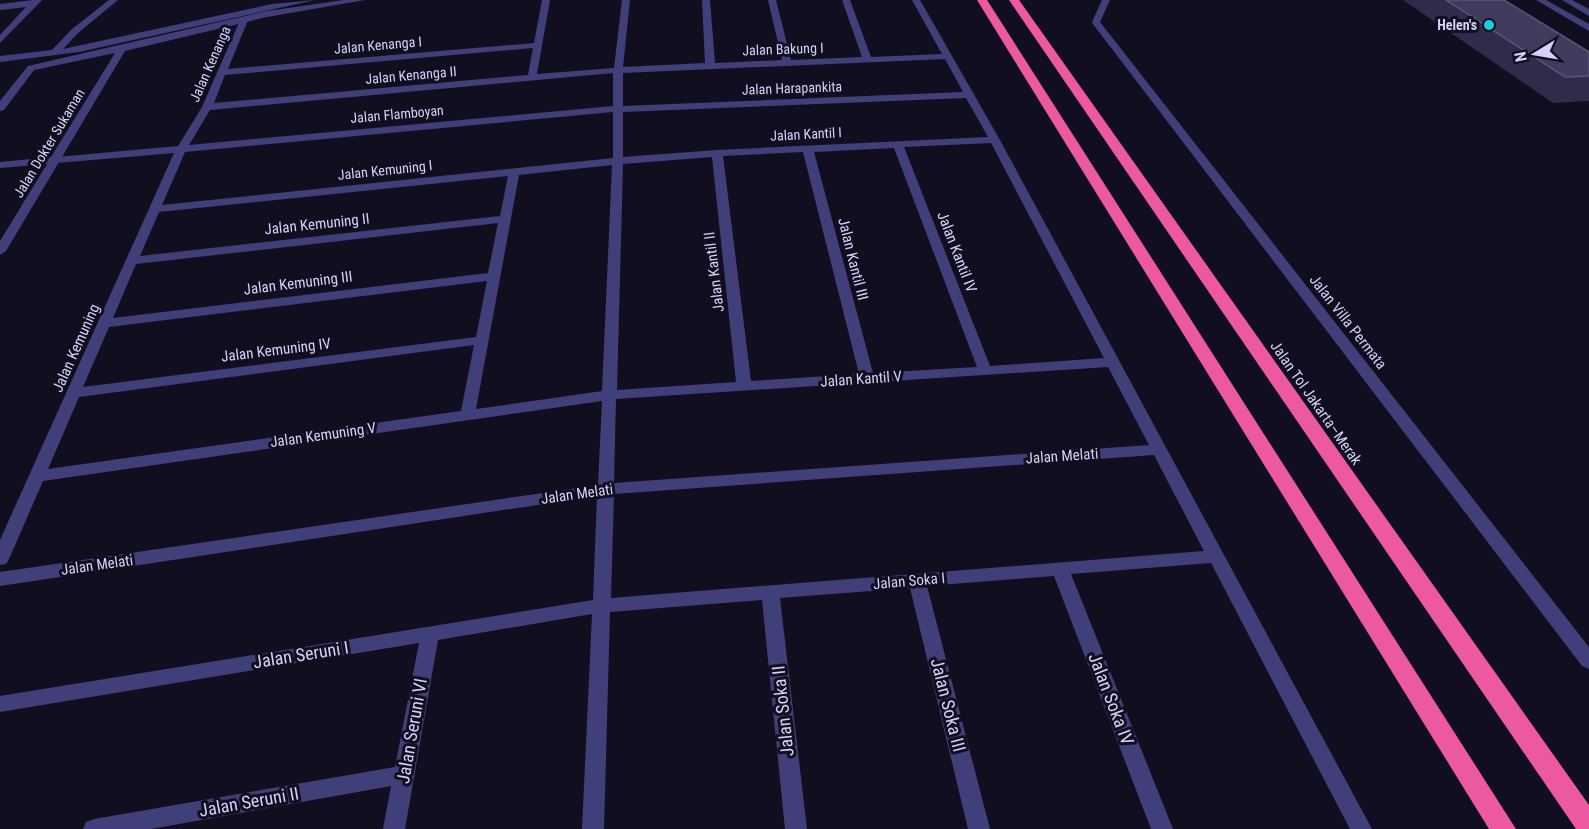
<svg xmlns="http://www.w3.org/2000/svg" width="1589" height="829" viewBox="0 0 1589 829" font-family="'Roboto Condensed',sans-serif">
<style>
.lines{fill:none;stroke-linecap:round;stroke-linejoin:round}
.minor{fill:#403f79;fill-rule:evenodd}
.tertiary{fill:#403f79;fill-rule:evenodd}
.motorway{fill:#ed59a1;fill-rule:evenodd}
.wall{fill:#302a4b}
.building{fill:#413c5e;stroke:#595376;stroke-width:1.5}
.poi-dot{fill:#18cde0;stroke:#110f1f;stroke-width:2}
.labels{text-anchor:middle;stroke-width:6;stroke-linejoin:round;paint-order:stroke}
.far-poi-label{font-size:14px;font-weight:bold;fill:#d6d1fa;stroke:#110f1f;text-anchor:end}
.far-street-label{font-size:14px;fill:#d6d1fa;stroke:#110f1f}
.street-label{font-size:15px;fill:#d6d1fa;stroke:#110f1f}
.near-street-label{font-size:18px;fill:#d6d1fa;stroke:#110f1f}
</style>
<rect width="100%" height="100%" fill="#110f1f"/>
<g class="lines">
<!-- minor -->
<g class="minor">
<path d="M 33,0 L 42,0 L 0,43 L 0,35 L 26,7 L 0,10 L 0,4 Z"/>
<path d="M 109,0 L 118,0 L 78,33 L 63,49 L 272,4 L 315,0 L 79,52 L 0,62 L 0,56 L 52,50 L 72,29 Z"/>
<path d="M 542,0 L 550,0 L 537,74 L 614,68 L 622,0 L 630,0 L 623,67 L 705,63 L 702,0 L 710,0 L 715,63 L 782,60 L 768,0 L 776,0 L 791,60 L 862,57 L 842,0 L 850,0 L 871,57 L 942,54 L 912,0 L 920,0 L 1000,140 L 1372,829 L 1350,829 L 1211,563 L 1071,574 L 1173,829 L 1151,829 L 1054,576 L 927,586 L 990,829 L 968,829 L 910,588 L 780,598 L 807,829 L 785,829 L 762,600 L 610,612 L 604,829 L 582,829 L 592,614 L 438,640 L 405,829 L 383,829 L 391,786 L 151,829 L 83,829 L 86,822 L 94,819 L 395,767 L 419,643 L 0,712 L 0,696 L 593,600 L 597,496 L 0,586 L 0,572 L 598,485 L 602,401 L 43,481 L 9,559 L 6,564 L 0,565 L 0,540 L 174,153 L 57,163 L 52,160 L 57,157 L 178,146 L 202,107 L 241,18 L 248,20 L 228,69 L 534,43 ZM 533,48 L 528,75 L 214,103 L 225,75 ZM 945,59 L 963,92 L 623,106 L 623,73 ZM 613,73 L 613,106 L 189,145 L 210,110 ZM 966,98 L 988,137 L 717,150 L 623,157 L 623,112 ZM 613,112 L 613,158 L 162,205 L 185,152 ZM 991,143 L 1104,358 L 990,366 L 904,147 ZM 894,148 L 977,367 L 873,373 L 814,152 ZM 803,152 L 859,374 L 751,381 L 723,156 ZM 712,157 L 736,382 L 617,390 L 623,164 ZM 612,165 L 602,391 L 476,409 L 519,175 ZM 508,176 L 500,216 L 140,256 L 159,212 ZM 498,223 L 488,273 L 113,318 L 136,264 ZM 487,281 L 476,337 L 83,387 L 109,327 ZM 474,345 L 461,411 L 48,469 L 79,397 ZM 1108,367 L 1149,445 L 614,483 L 616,399 ZM 1154,455 L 1204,551 L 611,598 L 614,494 Z"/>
</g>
<!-- tertiary -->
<g class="tertiary">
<path d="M 344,0 L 365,0 L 267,17 L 125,51 L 6,251 L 0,255 L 0,241 L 47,164 L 0,168 L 0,162 L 51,157 L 115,53 L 34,70 L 4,110 L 0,111 L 0,101 L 28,66 L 267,11 Z"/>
<path d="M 1102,0 L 1110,0 L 1100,22 L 1589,647 L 1589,669 L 1582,666 L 1093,24 L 1092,22 Z"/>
<path d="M 1536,0 L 1546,0 L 1589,24 L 1589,31 Z"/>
<path d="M 1562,0 L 1572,0 L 1589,9 L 1589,16 Z"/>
</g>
<!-- motorway -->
<g class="motorway">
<path d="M 977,0 L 987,0 L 1516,829 L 1489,829 Z"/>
<path d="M 1009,0 L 1019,0 L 1589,805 L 1589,829 L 1576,829 Z"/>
</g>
</g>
<!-- wall -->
<path class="wall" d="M 1403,0 L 1504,0 L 1589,52 L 1589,101 L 1553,103 Z"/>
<!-- building -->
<path class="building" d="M 1446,0 L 1504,0 L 1589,52 L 1589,76 L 1565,77 Z"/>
<!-- markers -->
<circle class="poi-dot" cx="1489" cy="25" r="6"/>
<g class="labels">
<!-- far-poi labels -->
<g class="far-poi-label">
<text x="1477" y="30">Helen's</text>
</g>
<!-- far-street labels -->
<g class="far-street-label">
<text transform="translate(378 45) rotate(-5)" y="5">Jalan Kenanga I</text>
<text transform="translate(783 49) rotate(-2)" y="5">Jalan Bakung I</text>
<text transform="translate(210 64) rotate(-66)" y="5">Jalan Kenanga</text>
<text transform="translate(411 75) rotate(-5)" y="5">Jalan Kenanga II</text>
<text transform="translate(792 88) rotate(-2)" y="5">Jalan Harapankita</text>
<text transform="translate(397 114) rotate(-5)" y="5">Jalan Flamboyan</text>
<text transform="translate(806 134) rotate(-3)" y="5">Jalan Kantil I</text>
<text transform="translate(49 143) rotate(-59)" y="5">Jalan Dokter Sukaman</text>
<text transform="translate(385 170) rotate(-6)" y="5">Jalan Kemuning I</text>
</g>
<!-- street labels -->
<g class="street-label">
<text transform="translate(317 224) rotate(-6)" y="5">Jalan Kemuning II</text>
<text transform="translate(957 252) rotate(69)" y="5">Jalan Kantil IV</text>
<text transform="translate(853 259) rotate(76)" y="5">Jalan Kantil III</text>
<text transform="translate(714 272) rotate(-97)" y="5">Jalan Kantil II</text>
<text transform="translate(298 283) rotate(-7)" y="5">Jalan Kemuning III</text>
<text transform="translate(1348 322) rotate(52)" y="5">Jalan Villa Permata</text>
<text transform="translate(76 348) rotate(-66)" y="5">Jalan Kemuning</text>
<text transform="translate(276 350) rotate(-7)" y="5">Jalan Kemuning IV</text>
<text transform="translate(861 379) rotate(-4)" y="5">Jalan Kantil V</text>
<text transform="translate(1316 403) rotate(55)" y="5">Jalan Tol Jakarta–Merak</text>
<text transform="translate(323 435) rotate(-8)" y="5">Jalan Kemuning V</text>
<text transform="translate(1062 456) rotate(-4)" y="5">Jalan Melati</text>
<text transform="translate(577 494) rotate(-8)" y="5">Jalan Melati</text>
<text transform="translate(97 565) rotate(-8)" y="5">Jalan Melati</text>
<text transform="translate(909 581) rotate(-5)" y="5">Jalan Soka I</text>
</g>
<!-- near-street labels -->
<g class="near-street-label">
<text transform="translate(301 655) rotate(-9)" y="6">Jalan Seruni I</text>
<text transform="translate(1111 699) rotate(69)" y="6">Jalan Soka IV</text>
<text transform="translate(948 705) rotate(76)" y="6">Jalan Soka III</text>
<text transform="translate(783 711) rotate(-96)" y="6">Jalan Soka II</text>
<text transform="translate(412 731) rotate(-80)" y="6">Jalan Seruni VI</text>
<text transform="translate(249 802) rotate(-10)" y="6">Jalan Seruni II</text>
</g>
</g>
<!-- north arrow -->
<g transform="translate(1535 54) rotate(259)" stroke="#110f1f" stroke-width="4.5" paint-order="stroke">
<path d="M0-4.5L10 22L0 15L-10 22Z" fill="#d6d1fa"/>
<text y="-9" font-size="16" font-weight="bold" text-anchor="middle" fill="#d6d1fa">N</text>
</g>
</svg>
